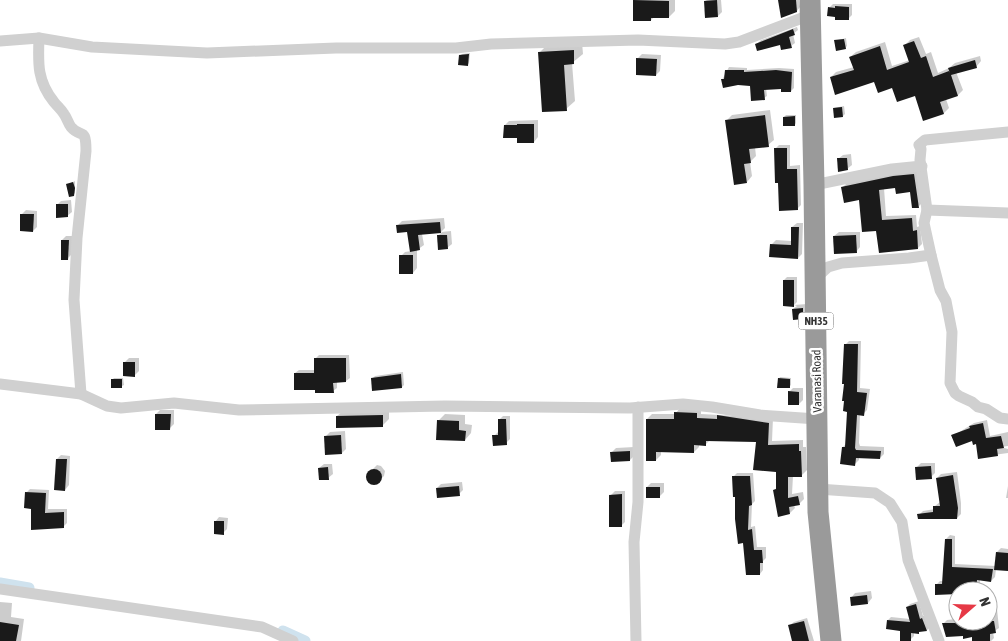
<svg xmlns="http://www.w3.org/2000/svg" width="1008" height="641" viewBox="0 0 1008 641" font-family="'Asap Condensed',sans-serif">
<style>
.shadow{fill:#0003}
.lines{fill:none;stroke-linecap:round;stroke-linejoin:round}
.canal{stroke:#cfe2ee;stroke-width:11}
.building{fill:#1a1a1a}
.street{stroke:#d0d0d0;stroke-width:11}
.highway{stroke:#9a9a9a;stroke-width:21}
.labels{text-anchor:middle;stroke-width:5;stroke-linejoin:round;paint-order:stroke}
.shield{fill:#fff;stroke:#707070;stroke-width:1}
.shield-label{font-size:11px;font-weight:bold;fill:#333}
.street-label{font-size:12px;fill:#333;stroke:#fff}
</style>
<rect width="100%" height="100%" fill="#fff"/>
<!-- shadow -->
<g class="shadow">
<path d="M 634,0 L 675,0 L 675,11 L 669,17 L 654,17 L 651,20 L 635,20 Z"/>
<path d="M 707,0 L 721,0 L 722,12 L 718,16 L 705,1 Z"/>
<path d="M 780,0 L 799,0 L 800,7 L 797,11 Z"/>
<path d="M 833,4 L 852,4 L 852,15 L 848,19 L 830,7 Z"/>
<path d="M 797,27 L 798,30 L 793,34 L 795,43 L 791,46 L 780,44 L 757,44 L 761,40 Z"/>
<path d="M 919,37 L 926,54 L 931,52 L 938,73 L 949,68 L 955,63 L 980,56 L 981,61 L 976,67 L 956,72 L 963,90 L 958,95 L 946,99 L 949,108 L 944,113 L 924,120 L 916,94 L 875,80 L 831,77 L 836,72 L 854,67 L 850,57 L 856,52 L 885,42 L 892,66 L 910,60 L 905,45 L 910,40 Z"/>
<path d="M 846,38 L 847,46 L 845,48 L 835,41 Z"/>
<path d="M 582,42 L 583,54 L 572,63 L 575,101 L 566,109 L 539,53 L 548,44 Z"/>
<path d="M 470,53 L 469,63 L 468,64 L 460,56 L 462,54 Z"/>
<path d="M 642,54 L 661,55 L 660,71 L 656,75 L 638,58 Z"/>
<path d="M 729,67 L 747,68 L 747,70 L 779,68 L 794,69 L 794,88 L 791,91 L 782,87 L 766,88 L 767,96 L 764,98 L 751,85 L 722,80 Z"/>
<path d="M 844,106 L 845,114 L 843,116 L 834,108 Z"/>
<path d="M 770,110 L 774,140 L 768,145 L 755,147 L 756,156 L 750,162 L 752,176 L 747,182 L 726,121 L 732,115 Z"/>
<path d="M 786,115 L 796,115 L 796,123 L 795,125 L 784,117 Z"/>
<path d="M 538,120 L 538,137 L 534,142 L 518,137 L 505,125 L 509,121 Z"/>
<path d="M 779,145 L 790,145 L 790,166 L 800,165 L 801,205 L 797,209 L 779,182 L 775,149 Z"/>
<path d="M 851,154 L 852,165 L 847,169 L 838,159 L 843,155 Z"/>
<path d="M 918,171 L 923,202 L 919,206 L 912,190 L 896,187 L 884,188 L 886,216 L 916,215 L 917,227 L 920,226 L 922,244 L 918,248 L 877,230 L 860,199 L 843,187 L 847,183 L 898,173 Z"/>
<path d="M 75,181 L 75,193 L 73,195 L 67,185 Z"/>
<path d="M 71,200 L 72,212 L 67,216 L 57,205 L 61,201 Z"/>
<path d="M 26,210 L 37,211 L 37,227 L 33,231 L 22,214 Z"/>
<path d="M 444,218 L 445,228 L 441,232 L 451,231 L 452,244 L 447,248 L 438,236 L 442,232 L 422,234 L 424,245 L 417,250 L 417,268 L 413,273 L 401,256 L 405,252 L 411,251 L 408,231 L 397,226 L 402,221 Z"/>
<path d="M 797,223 L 803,223 L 802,254 L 798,258 L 772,244 L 776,240 L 792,241 L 792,227 Z"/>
<path d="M 839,232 L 860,232 L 860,247 L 856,252 L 834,236 Z"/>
<path d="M 66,236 L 73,236 L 72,254 L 68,258 L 62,240 Z"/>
<path d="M 787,277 L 797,277 L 797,302 L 794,305 L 784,280 Z"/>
<path d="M 807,304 L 807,314 L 803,318 L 793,309 L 797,306 L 794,305 Z"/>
<path d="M 849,341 L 861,341 L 860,388 L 870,389 L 867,410 L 863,414 L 860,414 L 859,443 L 860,446 L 884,447 L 884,454 L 880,458 L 859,457 L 859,460 L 855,464 L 843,447 L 847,443 L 849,411 L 845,383 L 845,345 Z"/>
<path d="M 319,355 L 349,355 L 350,378 L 346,381 L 337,381 L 337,388 L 333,391 L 316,389 L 295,373 L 299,370 L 315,370 L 315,359 Z"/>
<path d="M 129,358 L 139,358 L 139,371 L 135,375 L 125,362 Z"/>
<path d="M 403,372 L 404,385 L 402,387 L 373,378 L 375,376 Z"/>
<path d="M 780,377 L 791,378 L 791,385 L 789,387 L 779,379 Z"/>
<path d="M 114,378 L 123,378 L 124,385 L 122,386 L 112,380 Z"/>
<path d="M 793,388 L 803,388 L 803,400 L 799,404 L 789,392 Z"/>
<path d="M 680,408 L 701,408 L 701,414 L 773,418 L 772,441 L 803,440 L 803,447 L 806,447 L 807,470 L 802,475 L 793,476 L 792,494 L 803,492 L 804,499 L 799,504 L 794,505 L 795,508 L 790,513 L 774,490 L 778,487 L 777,470 L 757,441 L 710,440 L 706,444 L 699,444 L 699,447 L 694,452 L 661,451 L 661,455 L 656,460 L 647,419 L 652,414 L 675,414 Z"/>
<path d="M 389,409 L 389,419 L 383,425 L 337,416 L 344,410 Z"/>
<path d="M 160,410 L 174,410 L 174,424 L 170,428 L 156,414 Z"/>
<path d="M 445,414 L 465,415 L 465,424 L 472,425 L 471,433 L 465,440 L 438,421 Z"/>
<path d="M 503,416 L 510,416 L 510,439 L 506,443 L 494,436 L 499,431 L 499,420 Z"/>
<path d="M 987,420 L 990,436 L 1008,432 L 1008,446 L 1001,447 L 1008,449 L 1008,453 L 979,457 L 977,443 L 973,439 L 953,436 L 974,423 Z"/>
<path d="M 345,431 L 346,449 L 342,453 L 326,436 L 330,432 Z"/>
<path d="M 634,447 L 634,456 L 630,460 L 612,452 L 616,448 Z"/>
<path d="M 61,455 L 70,456 L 69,485 L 65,490 L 57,459 Z"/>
<path d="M 921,463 L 935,463 L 935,473 L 931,477 L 916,468 Z"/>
<path d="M 324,464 L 332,464 L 333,474 L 328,478 L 319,468 Z"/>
<path d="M 377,465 L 381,466 L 385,471 L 384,476 L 376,483 L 372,484 L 367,479 L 367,475 Z"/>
<path d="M 957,472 L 961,503 L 961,514 L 957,518 L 919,515 L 923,511 L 935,509 L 935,506 L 940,502 L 937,478 L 941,474 Z"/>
<path d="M 737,473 L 753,473 L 755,501 L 752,504 L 751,527 L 755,526 L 757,547 L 766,547 L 766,558 L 763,561 L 763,570 L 760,574 L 737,495 L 733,477 Z"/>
<path d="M 462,482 L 463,490 L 459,494 L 437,488 L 441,484 Z"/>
<path d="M 651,483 L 664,483 L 664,492 L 660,496 L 647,487 Z"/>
<path d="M 1008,486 L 1008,498 L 1006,498 Z"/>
<path d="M 30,489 L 49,490 L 48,509 L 67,509 L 67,523 L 63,527 L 32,508 L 26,493 Z"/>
<path d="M 615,491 L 625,491 L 625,522 L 621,526 L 610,496 Z"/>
<path d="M 219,517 L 228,518 L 227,529 L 223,533 L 215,522 Z"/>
<path d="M 950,535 L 955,536 L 955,564 L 996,566 L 997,552 L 1001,548 L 1008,549 L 1008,570 L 996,569 L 995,577 L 991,581 L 980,580 L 980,591 L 958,591 L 958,621 L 988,621 L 988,610 L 997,609 L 999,628 L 993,632 L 994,638 L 991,641 L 974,641 L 973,636 L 964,635 L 943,624 L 947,620 L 956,619 L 953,593 L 936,585 L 940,581 L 943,581 L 946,539 Z"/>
<path d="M 871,591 L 872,598 L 868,603 L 852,605 L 851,598 L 855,593 Z"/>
<path d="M 919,601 L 923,616 L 926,616 L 930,627 L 927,630 L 914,632 L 914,636 L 910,640 L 901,630 L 888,620 L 891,617 L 910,619 L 907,607 L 910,604 Z"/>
<path d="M 0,602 L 12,603 L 11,617 L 24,619 L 21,641 L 0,641 Z"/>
<path d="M 807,618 L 814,641 L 794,641 L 790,625 L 794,622 Z"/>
</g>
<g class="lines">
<!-- canal -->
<g class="canal">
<path d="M 0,583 L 29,588"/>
<path d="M 283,631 L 305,641"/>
</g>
</g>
<!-- building -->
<g class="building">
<path d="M 633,0 L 669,1 L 669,18 L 651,18 L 651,21 L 633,21 Z"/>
<path d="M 717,0 L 718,17 L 705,18 L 704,1 Z"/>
<path d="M 778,0 L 796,0 L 797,12 L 781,18 Z"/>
<path d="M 835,6 L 849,7 L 849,20 L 835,20 L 835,17 L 827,16 L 828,7 L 835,8 Z"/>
<path d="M 793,29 L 795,35 L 789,37 L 792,48 L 781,50 L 780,45 L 757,51 L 755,44 Z"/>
<path d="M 844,39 L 846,49 L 836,51 L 834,40 Z"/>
<path d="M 914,41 L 921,58 L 926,56 L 933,77 L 949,71 L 950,73 L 948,68 L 975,60 L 977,68 L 951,75 L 958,96 L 940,102 L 944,114 L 923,121 L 915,96 L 897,102 L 892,88 L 878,93 L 874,82 L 835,95 L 830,77 L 854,70 L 849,57 L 880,46 L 887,70 L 909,62 L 903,45 Z"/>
<path d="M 574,50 L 574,64 L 564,65 L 567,111 L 542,112 L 538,52 Z"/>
<path d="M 469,54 L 468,66 L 458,65 L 459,55 Z"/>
<path d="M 636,58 L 657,59 L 656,76 L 636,75 Z"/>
<path d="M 725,70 L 744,70 L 744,72 L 776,70 L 792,72 L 791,92 L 781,92 L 781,89 L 764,90 L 765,100 L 751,101 L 750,86 L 738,85 L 723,88 L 721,79 L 724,79 Z"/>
<path d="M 842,107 L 843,117 L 834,118 L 833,108 Z"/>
<path d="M 765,115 L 769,147 L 749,149 L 751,163 L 744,164 L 747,183 L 734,185 L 725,120 Z"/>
<path d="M 795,116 L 795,126 L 783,126 L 783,117 Z"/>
<path d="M 517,124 L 534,124 L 534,143 L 517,143 L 517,138 L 503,138 L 504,125 L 517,125 Z"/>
<path d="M 774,148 L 787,148 L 787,169 L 797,169 L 798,210 L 779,211 L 778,183 L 775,183 Z"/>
<path d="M 837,158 L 847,158 L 848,170 L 838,172 Z"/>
<path d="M 914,174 L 919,208 L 912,208 L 910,192 L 896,194 L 895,188 L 879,190 L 882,220 L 912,218 L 913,231 L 917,230 L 918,249 L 879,253 L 876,231 L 862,232 L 859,200 L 844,203 L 841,187 L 893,176 Z"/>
<path d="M 73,182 L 75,188 L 74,196 L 69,197 L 66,184 Z"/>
<path d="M 56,204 L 68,204 L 68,217 L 56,218 Z"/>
<path d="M 20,214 L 34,214 L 33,232 L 20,231 Z"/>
<path d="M 440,222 L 441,233 L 418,235 L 420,250 L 410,252 L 407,232 L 397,233 L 396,225 Z"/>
<path d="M 791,227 L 799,227 L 798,259 L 769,257 L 770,244 L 791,245 Z"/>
<path d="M 437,235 L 447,235 L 448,249 L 438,250 Z"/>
<path d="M 856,235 L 857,253 L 834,254 L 833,236 Z"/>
<path d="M 61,240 L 69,240 L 68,260 L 61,260 Z"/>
<rect x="399" y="255" width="14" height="19"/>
<path d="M 783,280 L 794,280 L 794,307 L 783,306 Z"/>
<path d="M 803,308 L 803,319 L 793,320 L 792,309 Z"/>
<path d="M 844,344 L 858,344 L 857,392 L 867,393 L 864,416 L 857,415 L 855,448 L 856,450 L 881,451 L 880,459 L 856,458 L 855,466 L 840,464 L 842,447 L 845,447 L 847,412 L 843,411 L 844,401 L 842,401 L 844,384 L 842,384 Z"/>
<path d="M 314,358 L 346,358 L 346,382 L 333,383 L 334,393 L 315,393 L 315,390 L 294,390 L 294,373 L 314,373 Z"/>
<path d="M 123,362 L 135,362 L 135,377 L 123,376 Z"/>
<path d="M 401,374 L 402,388 L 372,391 L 371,378 Z"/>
<path d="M 778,378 L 790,379 L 790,388 L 777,388 Z"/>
<rect x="111" y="379" width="11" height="9"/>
<path d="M 788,391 L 799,392 L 799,405 L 788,405 Z"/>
<path d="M 674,412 L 697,413 L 697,418 L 717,419 L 717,415 L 769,423 L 768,445 L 799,444 L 799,451 L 801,451 L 802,477 L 788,477 L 788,498 L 798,496 L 800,505 L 789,507 L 790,514 L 778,517 L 773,490 L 776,489 L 776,472 L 753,470 L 756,442 L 706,441 L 706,446 L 694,445 L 694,453 L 656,452 L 656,461 L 646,461 L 646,419 L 674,419 Z"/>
<path d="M 155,414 L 171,414 L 170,430 L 155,430 Z"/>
<path d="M 383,415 L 383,427 L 336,428 L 336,416 Z"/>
<path d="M 498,419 L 506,419 L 507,445 L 493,446 L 492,435 L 498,435 Z"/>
<path d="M 437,420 L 459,421 L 459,430 L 466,431 L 465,441 L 436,440 Z"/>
<path d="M 983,423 L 986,438 L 1001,436 L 1004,448 L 997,449 L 998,456 L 978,459 L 976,444 L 973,445 L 972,441 L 956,447 L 951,435 L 970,428 L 969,426 Z"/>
<path d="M 341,435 L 342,454 L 325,455 L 324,436 Z"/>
<path d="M 630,451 L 630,461 L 611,462 L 610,452 Z"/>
<path d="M 56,459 L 67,459 L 65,491 L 54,490 Z"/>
<path d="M 931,466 L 932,479 L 916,480 L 915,467 Z"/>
<path d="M 328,467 L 329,480 L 319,480 L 318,468 Z"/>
<circle cx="374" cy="477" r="8"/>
<path d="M 953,475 L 958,508 L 957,519 L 918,519 L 917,514 L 933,512 L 933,506 L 940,506 L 936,478 Z"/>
<path d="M 732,476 L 750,476 L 752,505 L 749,506 L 748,530 L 752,529 L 754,550 L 762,550 L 763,563 L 760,563 L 760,575 L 746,575 L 743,543 L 738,544 L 735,519 L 735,497 L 733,497 Z"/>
<path d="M 459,486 L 460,496 L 437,498 L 436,488 Z"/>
<rect x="646" y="487" width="14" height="11"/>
<path d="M 25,492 L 46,493 L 45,513 L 64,512 L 64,528 L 31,530 L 31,509 L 24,508 Z"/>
<path d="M 622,494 L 622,527 L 609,527 L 609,495 Z"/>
<path d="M 214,521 L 224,521 L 224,535 L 214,534 Z"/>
<path d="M 945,539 L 952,539 L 952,567 L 993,569 L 991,582 L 977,580 L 976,591 L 958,591 L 958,594 L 935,595 L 935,584 L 942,584 Z"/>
<path d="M 996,552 L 1008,553 L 1008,571 L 994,570 Z"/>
<path d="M 867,595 L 868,604 L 851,606 L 850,597 Z"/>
<path d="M 916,604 L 920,619 L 922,618 L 927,631 L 919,632 L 919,634 L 911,633 L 911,641 L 900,641 L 900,631 L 886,629 L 887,620 L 910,622 L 906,607 Z"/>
<path d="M 804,621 L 809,641 L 792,641 L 788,625 Z"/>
<path d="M 955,621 L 994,621 L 996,633 L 990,634 L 990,641 L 972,641 L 972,637 L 963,639 L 963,636 L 946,637 L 942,623 L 955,623 Z"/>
<path d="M 0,622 L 19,625 L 16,641 L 0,641 Z"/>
</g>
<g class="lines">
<!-- street -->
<g class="street">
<path d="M 39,38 C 38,63 37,81 54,102 C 57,106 61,109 64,114 C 67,118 68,123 71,127 C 81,139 86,126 86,151 L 77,238 L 74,300 L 81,394"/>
<path d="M 0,41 L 39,38 L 92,47 L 207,53 L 336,48 L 456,48 L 491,44 L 638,40 L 725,44 L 739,42 L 810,15"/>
<path d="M 1008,132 L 925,140 L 919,145 L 921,149 L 920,160 L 927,210 L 924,223 L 931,255 L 940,290 L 946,301 L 952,332 L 950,383 L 955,393 L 959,396 L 972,402 L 978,407 L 986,409 L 1000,418 L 1008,419"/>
<path d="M 814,185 L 892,169 L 922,166"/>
<path d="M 927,210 L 1008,213"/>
<path d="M 815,279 L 828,267 L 842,263 L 909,258 L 931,255"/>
<path d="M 0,384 L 81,394 L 107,406 L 121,408 L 174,403 L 239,410 L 445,406 L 630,408 L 683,404 L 712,407 L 760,415 L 817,419"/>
<path d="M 818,489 L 875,493 L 890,503 L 902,522 L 908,560 L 939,641"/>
<path d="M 0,589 L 262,627 L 293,641"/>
<path d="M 636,641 L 634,542 L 638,502 L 638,407"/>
</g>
<!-- highway -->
<path class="highway" d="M 810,0 L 814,185 L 818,512 L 831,641"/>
</g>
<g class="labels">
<!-- shield labels -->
<rect class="shield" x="798.5" y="312.5" width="35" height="17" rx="4"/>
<g class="shield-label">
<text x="816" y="325">NH35</text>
</g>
<!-- street labels -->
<g class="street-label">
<text transform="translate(817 381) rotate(-91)" y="4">Varanasi Road</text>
</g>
</g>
<!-- north arrow -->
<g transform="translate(973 606) rotate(70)"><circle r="24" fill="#ffffff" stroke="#adadad"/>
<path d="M0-4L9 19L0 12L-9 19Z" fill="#e63946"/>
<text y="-8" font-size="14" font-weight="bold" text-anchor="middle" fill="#333333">N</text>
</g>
</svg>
